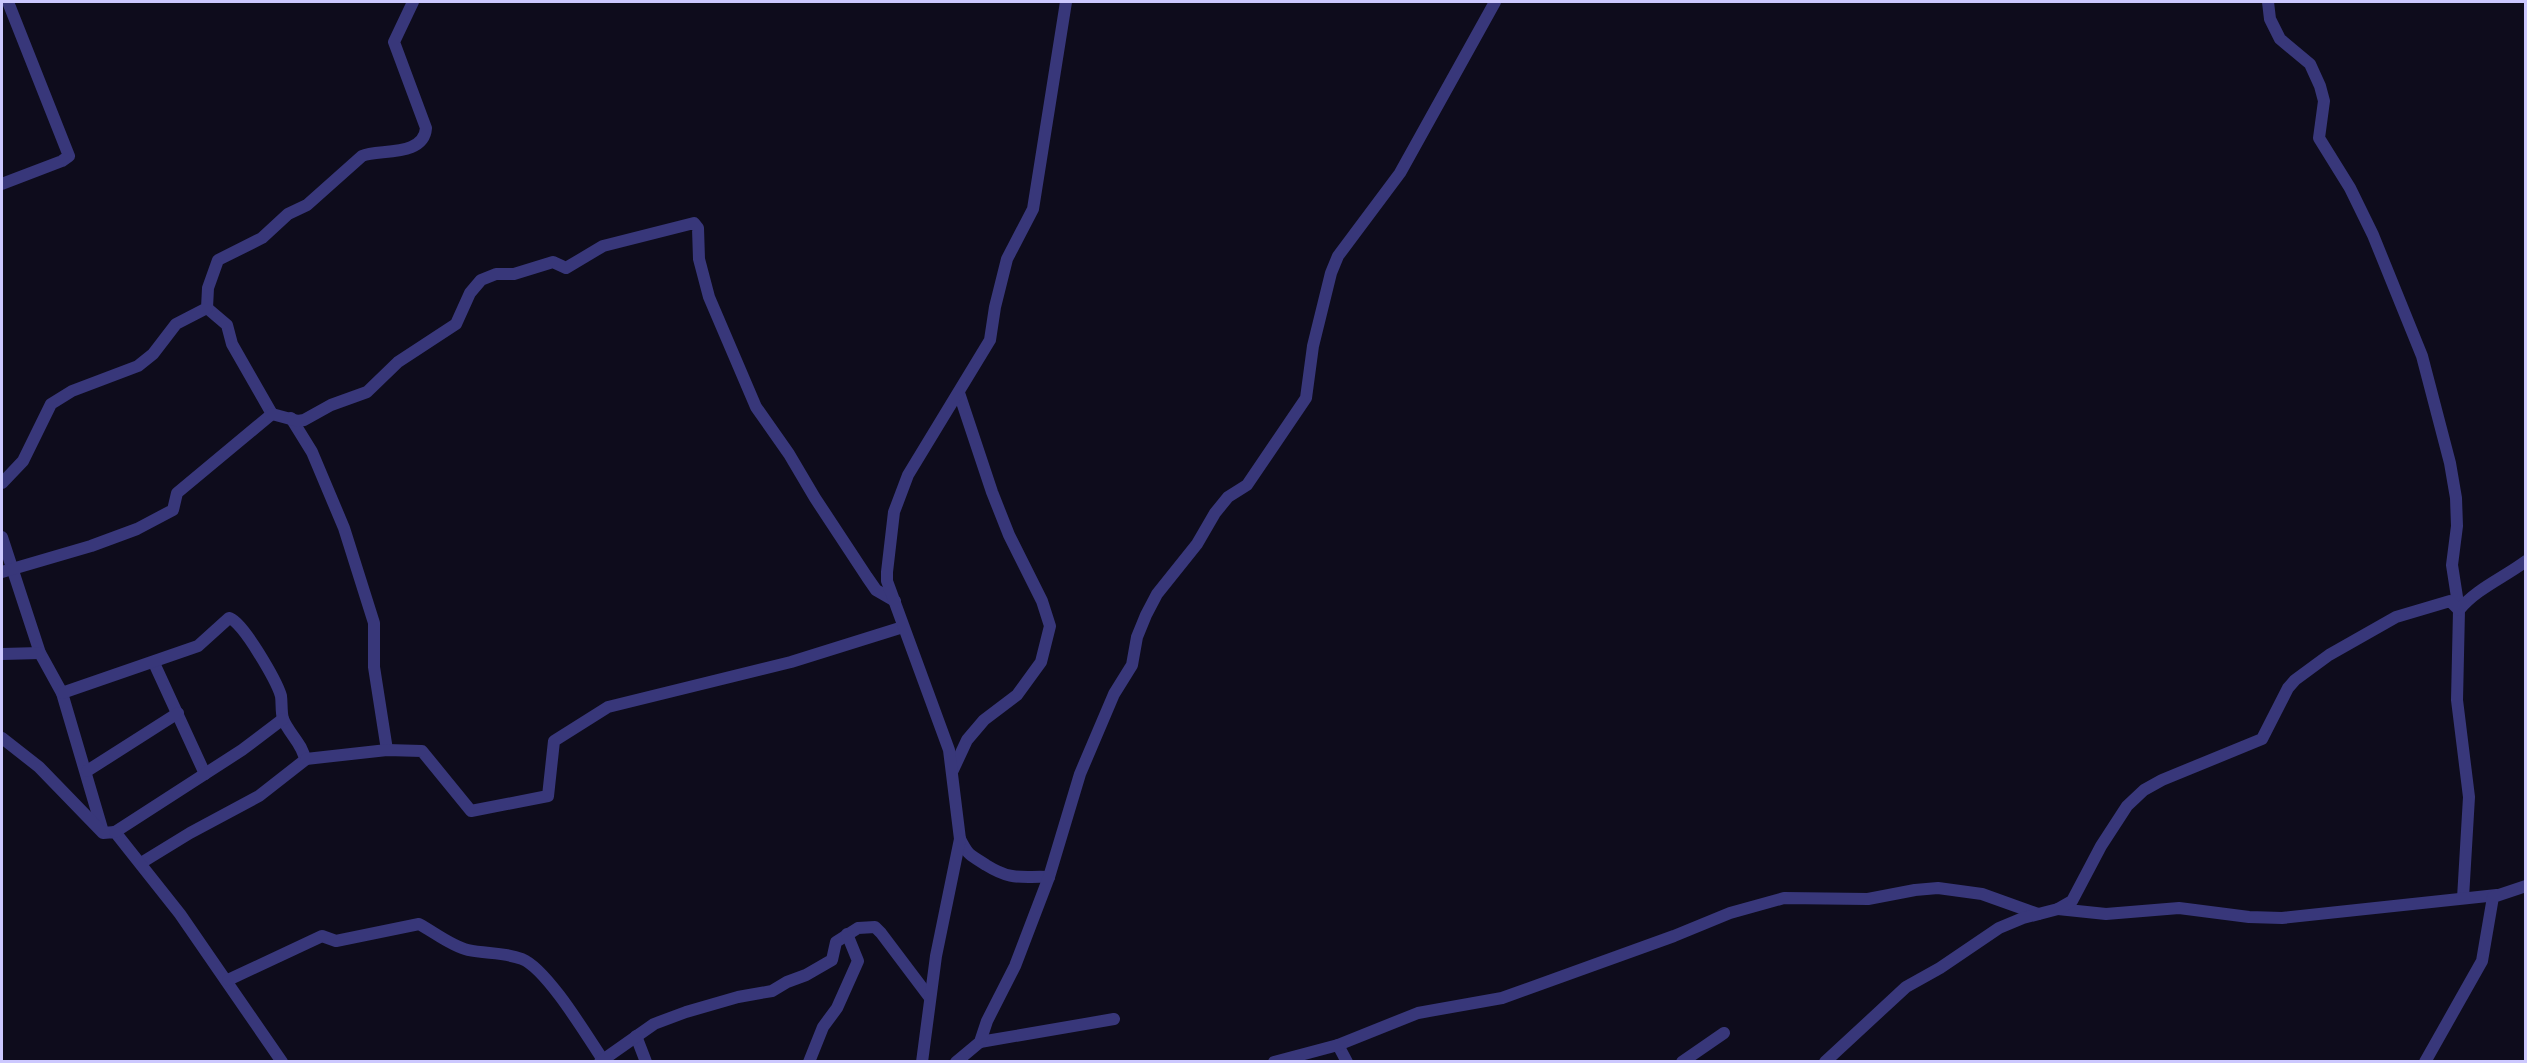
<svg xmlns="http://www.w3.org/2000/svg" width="2527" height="1063" viewBox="0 0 2527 1063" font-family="Karla,sans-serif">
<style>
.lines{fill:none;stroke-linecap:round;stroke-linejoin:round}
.minor{stroke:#38377a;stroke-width:12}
</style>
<rect width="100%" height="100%" fill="#0e0c1c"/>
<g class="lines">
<!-- minor -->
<g class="minor">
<path d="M 2268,2 L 2270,19 L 2280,39 L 2310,64 L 2320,86 L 2324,101 L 2319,138 L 2350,188 L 2373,235 L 2422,356 L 2450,463 L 2456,498 L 2457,526 L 2452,565 L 2459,610 L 2457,700 L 2469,797 L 2463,898"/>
<path d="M 2,184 L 62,161 L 69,156 L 8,2"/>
<path d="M 207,308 L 227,325 L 232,344 L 272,414"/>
<path d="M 291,418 L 312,452 L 344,528 L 374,623 L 374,667 L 387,750"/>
<path d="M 2,483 L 23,461 L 51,404 L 72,391 L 138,366 L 153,354 L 176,324 L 207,308 L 208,288 L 218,260 L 262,238 L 288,214 L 307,205 L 362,156 C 379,149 424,157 426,128 L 394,42 L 413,2"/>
<path d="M 2,537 L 40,653 L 62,693 L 103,832"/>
<path d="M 2,572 L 91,546 L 137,529 L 173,510 L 177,493 L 272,414 L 298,421 L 304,420 L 331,405 L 367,392 L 398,362 L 456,324 L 470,293 L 481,280 L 496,274 L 514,274 L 553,262 L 566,268 L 603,246 L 694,223 L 698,228 L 699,259 L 709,297 L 756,407 L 789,454 L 815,498 L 867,577 L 876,590 L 895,601"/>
<path d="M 2,654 L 40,653"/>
<path d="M 154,663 L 205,774"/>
<path d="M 62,693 L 198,646 L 229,618 C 242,620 277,682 281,696 C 282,703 281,712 283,719 C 289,734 303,744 305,760 L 259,796 L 190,833 L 141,863"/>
<path d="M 2,738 L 39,767 L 103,833 L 115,832 L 180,914 L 282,1062"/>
<path d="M 306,759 L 387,750 L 422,751 L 471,811 L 548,796 L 554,741 L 608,707 L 791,662 L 903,627"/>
<path d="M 953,770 L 967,740 L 984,720 L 1017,695 L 1041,662 L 1050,626 L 1042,601 L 1009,535 L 992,492 L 959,393"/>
<path d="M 87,771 L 178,713"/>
<path d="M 115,832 L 242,750 L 283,719"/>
<path d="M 960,839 C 969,857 970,854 986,865 C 1012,881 1020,876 1049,877"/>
<path d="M 2058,909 L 2106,914 L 2179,908 L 2249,917 L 2282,918 L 2497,895"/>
<path d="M 228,980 L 322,936 L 336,941 L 419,924 C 434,932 451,946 468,950 C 486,954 504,952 522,959 C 547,969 587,1036 603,1060"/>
<path d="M 636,1036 L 646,1062"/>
<path d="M 980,1042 L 1114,1019"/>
<path d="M 1338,1045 L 1347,1062"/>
<path d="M 600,1062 L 654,1024 L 686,1012 L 738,997 L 772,991 L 787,982 L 806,975 L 832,960 L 836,942 L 858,928 L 875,927 L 881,933 L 930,998"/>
<path d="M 809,1062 L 823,1027 L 837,1008 L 858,961 L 847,934"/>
<path d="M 922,1062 L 936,956 L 960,839 L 949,750 L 887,581 L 887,572 L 894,512 L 908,475 L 990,340 L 995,307 L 1007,259 L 1033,209 L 1066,2"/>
<path d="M 956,1062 L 980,1042 L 987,1021 L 1015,966 L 1049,877 L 1080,774 L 1114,694 L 1132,665 L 1137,637 L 1146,615 L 1157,594 L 1197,544 L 1215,513 L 1228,497 L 1247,485 L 1306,398 L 1313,346 L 1331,273 L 1338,256 L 1400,173 L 1495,2"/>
<path d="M 1274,1062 L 1338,1045 L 1418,1013 L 1502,998 L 1674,936 L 1730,913 L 1784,898 L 1868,899 L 1915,890 L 1938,888 L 1982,894 L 2038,914"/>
<path d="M 1682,1062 L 1724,1033"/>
<path d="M 1825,1062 L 1906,987 L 1940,968 L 1999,928 L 2023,918 L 2058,909 L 2072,901 L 2101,846 L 2127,806 L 2144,790 L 2162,780 L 2262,739 L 2288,688 L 2295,680 L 2329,655 L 2396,617 L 2450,601 L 2459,610 C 2476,589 2503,578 2526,561"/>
<path d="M 2425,1062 L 2482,961 L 2493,897 L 2526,886"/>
</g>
</g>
<!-- border -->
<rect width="2527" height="1063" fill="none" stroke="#ccc8fe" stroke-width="6"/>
</svg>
